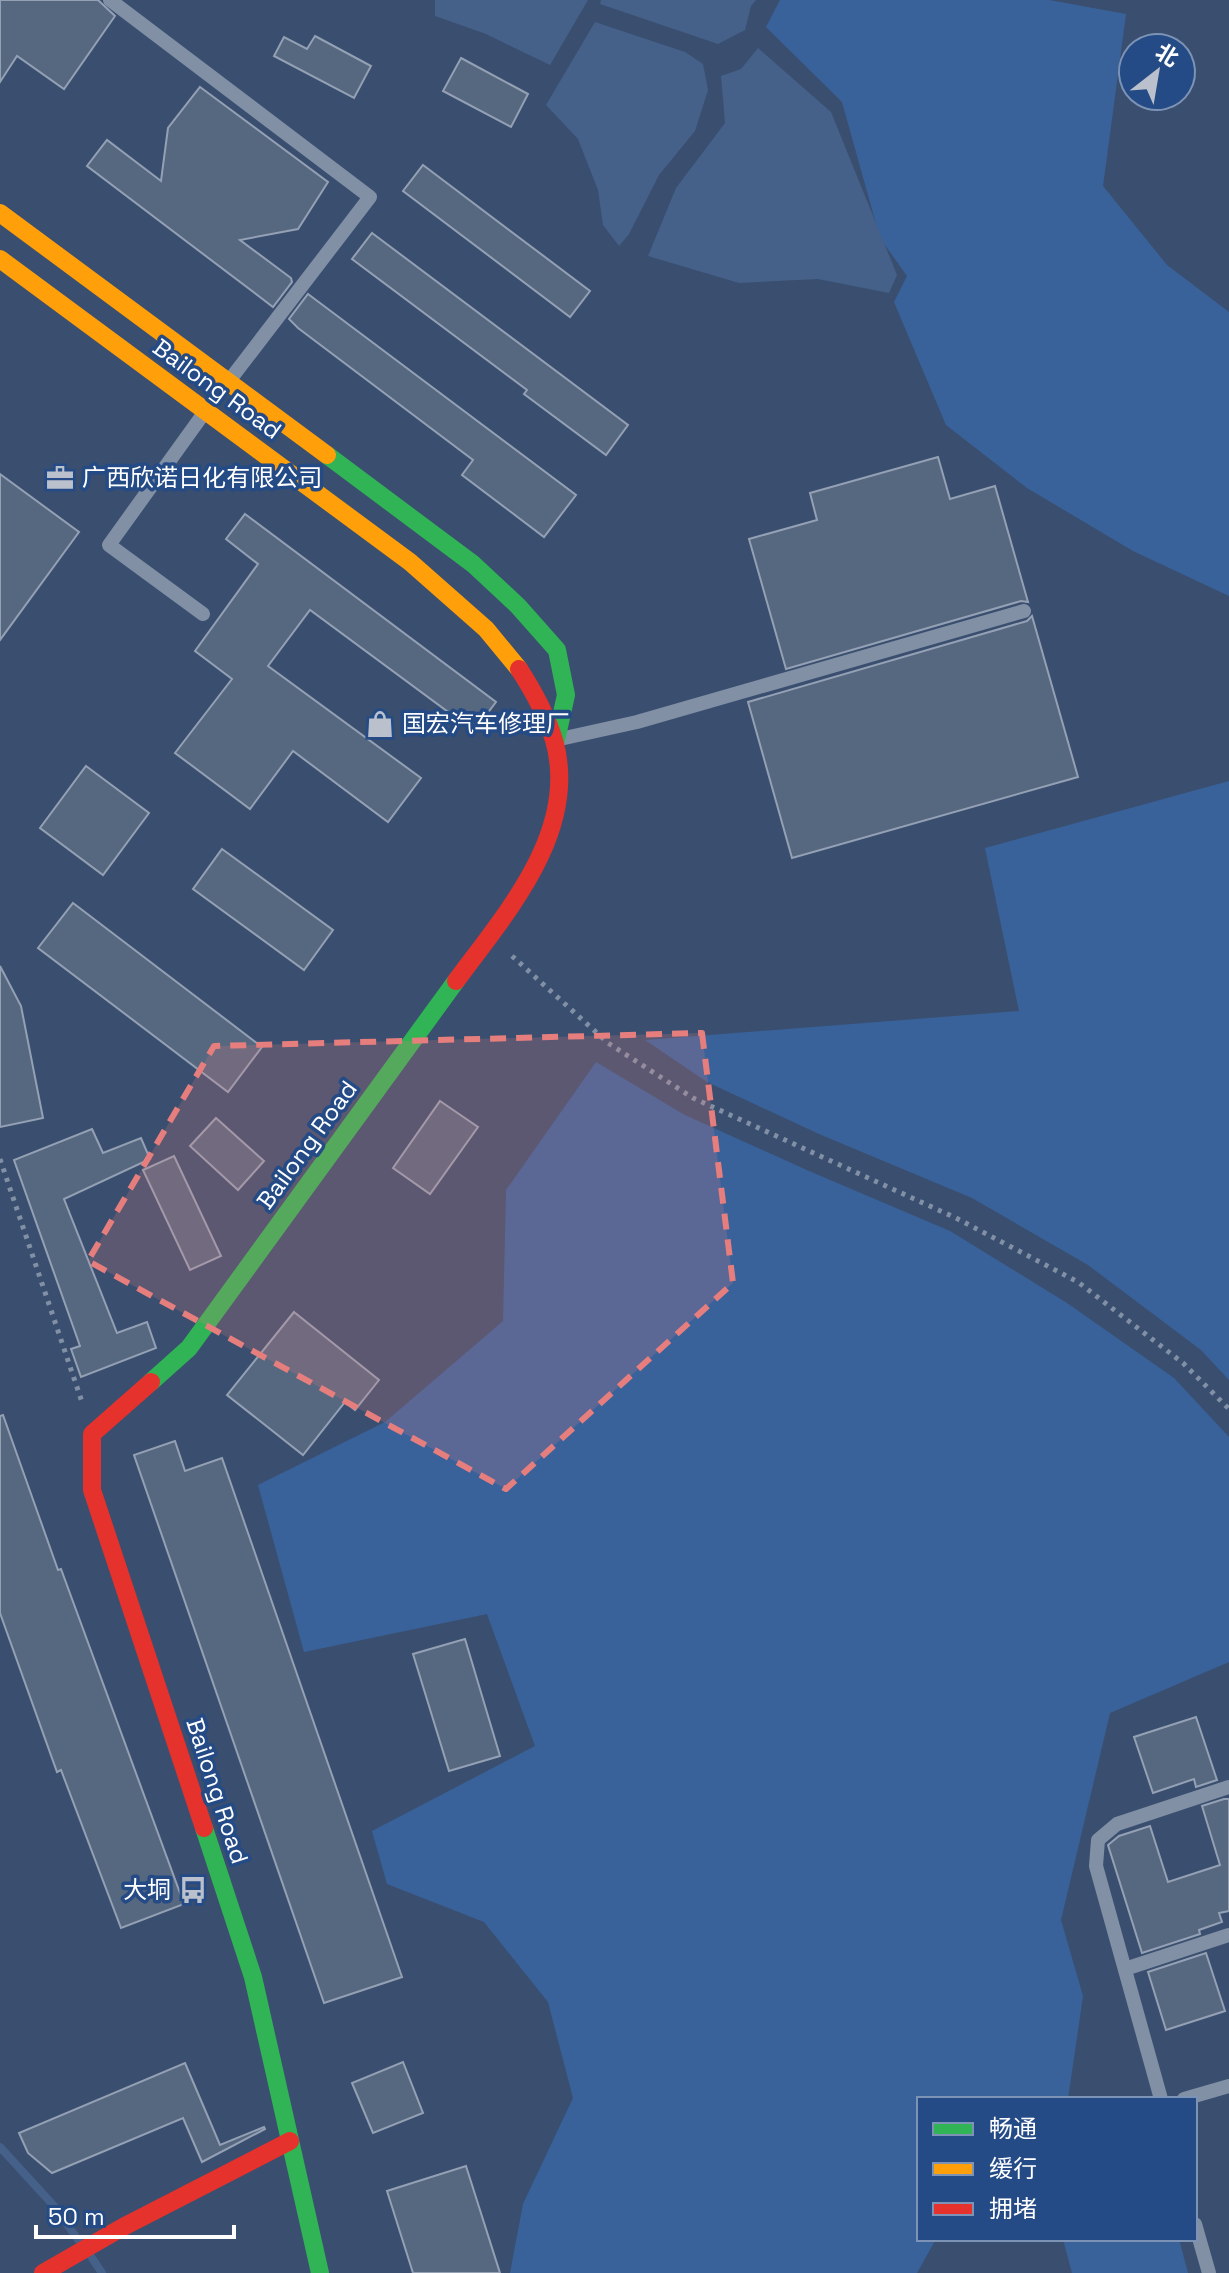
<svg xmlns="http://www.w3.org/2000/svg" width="1229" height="2273" viewBox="0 0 1229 2273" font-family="'Space Grotesk','Noto Sans SC',sans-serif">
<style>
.green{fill:#39629b}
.water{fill:#456089}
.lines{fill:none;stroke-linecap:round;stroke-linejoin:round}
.stream{stroke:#456089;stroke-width:8}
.building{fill:#566780;stroke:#94a0b3;stroke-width:2}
.path{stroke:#8190a5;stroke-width:5;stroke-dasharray:4 6;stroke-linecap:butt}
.lane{stroke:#8190a5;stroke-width:14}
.fast{stroke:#30b455;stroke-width:18}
.slow{stroke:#ff9f0a;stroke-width:18}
.jam{stroke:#e5322d;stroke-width:18}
.marked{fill:#e67e7e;fill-opacity:0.2;stroke:#e67e7e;stroke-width:6;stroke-dasharray:16 10;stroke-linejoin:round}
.labels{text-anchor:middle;stroke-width:7;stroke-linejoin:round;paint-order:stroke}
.street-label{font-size:24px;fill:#fff;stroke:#244b85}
.poi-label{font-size:24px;fill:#fff;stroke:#244b85;text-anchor:start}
</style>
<rect width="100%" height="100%" fill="#3a4f6f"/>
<!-- green -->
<g class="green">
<path d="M 780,0 L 1049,0 L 1126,14 L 1103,186 L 1167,265 L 1229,312 L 1229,596 L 1133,551 L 1027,488 L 946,425 L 894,302 L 907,276 L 880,238 L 842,102 L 766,27 Z"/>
<path d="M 1229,781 L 1229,1380 L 1201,1350 L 1088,1265 L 972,1198 L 819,1134 L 707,1082 L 645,1040 L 1019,1011 L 985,848 Z"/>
<path d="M 596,1062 L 685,1115 L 809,1171 L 950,1231 L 1067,1303 L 1174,1378 L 1229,1437 L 1229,1662 L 1110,1713 L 1061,1920 L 1083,1996 L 1068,2099 L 919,2099 L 919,2239 L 936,2239 L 917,2273 L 510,2273 L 523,2204 L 573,2098 L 548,2002 L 484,1922 L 387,1884 L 372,1831 L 535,1746 L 487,1614 L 304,1652 L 258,1485 L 385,1422 L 503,1321 L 506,1190 Z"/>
<path d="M 1063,2239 L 1179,2239 L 1188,2273 L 1072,2273 Z"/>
</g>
<!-- water -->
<g class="water">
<path d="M 435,0 L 588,0 L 550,65 L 486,34 L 435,16 Z"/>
<path d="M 601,0 L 756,0 L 751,6 L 745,30 L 718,44 L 600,4 Z"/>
<path d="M 595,22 L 685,52 L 703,64 L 708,90 L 695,131 L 659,175 L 629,234 L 619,246 L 603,225 L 598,190 L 578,139 L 546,105 Z"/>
<path d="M 758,48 L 831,112 L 897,275 L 889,293 L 818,279 L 739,283 L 648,256 L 676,188 L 725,123 L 721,76 L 741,69 Z"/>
</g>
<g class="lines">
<!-- stream -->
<g class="stream">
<path d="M 0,2147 L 54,2206 L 79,2241"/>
<path d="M 90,2255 L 102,2273"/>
</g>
</g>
<!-- building -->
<g class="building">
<path d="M 0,0 L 98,0 L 115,16 L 64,89 L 17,56 L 0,82 Z"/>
<path d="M 315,36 L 371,66 L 354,98 L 274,56 L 284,37 L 307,49 Z"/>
<path d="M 461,58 L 528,94 L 511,127 L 443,91 Z"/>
<path d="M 200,87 L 328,182 L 298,229 L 240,240 L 291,278 L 292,282 L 273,307 L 87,166 L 107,140 L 161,181 L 168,128 Z"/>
<path d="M 423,165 L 590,291 L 570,317 L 403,191 Z"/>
<path d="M 372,233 L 628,425 L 606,455 L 524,394 L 527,390 L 352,259 Z"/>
<path d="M 308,294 L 576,495 L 544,537 L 462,475 L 473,460 L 298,328 L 289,319 Z"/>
<path d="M 938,457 L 950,499 L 995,486 L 1028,602 L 1021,601 L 786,669 L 749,539 L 817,520 L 810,493 Z"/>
<path d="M 0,474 L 79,532 L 0,640 Z"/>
<path d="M 245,514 L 496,702 L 474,731 L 310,610 L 268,666 L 421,778 L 388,822 L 293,751 L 250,809 L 175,753 L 232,679 L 195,651 L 258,564 L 226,539 Z"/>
<path d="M 1032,616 L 1078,777 L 792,858 L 748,702 L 1027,621 Z"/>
<path d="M 86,766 L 149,813 L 103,875 L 40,828 Z"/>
<path d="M 222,849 L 333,930 L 304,970 L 193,889 Z"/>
<path d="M 73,903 L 262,1047 L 228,1092 L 38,948 Z"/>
<path d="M 0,966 L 21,1006 L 43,1118 L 0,1127 Z"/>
<path d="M 440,1101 L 478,1127 L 430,1194 L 393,1168 Z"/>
<path d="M 216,1118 L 264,1161 L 238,1190 L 190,1146 Z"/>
<path d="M 92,1129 L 103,1153 L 141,1138 L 150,1159 L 64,1199 L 117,1333 L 147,1322 L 156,1348 L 81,1377 L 71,1349 L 80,1346 L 14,1160 Z"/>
<path d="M 174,1156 L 221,1256 L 190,1270 L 143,1170 Z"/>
<path d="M 294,1312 L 379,1380 L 355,1410 L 345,1402 L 303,1455 L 227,1395 Z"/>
<path d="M 3,1415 L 58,1570 L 61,1569 L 184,1904 L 121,1928 L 61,1770 L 57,1772 L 0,1613 L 0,1416 Z"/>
<path d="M 175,1441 L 185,1471 L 222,1458 L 402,1977 L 324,2003 L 134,1455 Z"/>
<path d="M 465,1639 L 500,1756 L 449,1771 L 413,1654 Z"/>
<path d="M 1196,1717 L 1217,1780 L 1196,1787 L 1194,1779 L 1153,1793 L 1134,1737 Z"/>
<path d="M 1224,1799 L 1229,1799 L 1229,1911 L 1219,1913 L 1222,1922 L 1199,1930 L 1200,1934 L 1142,1953 L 1108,1845 L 1119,1836 L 1150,1826 L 1168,1882 L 1220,1865 L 1202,1806 Z"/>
<path d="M 1206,1953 L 1225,2011 L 1166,2030 L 1148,1972 Z"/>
<path d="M 403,2062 L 423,2113 L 373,2133 L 352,2083 Z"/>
<path d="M 185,2063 L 220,2145 L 264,2127 L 265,2129 L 202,2162 L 183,2118 L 52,2173 L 28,2153 L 19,2133 Z"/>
<path d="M 466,2166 L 500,2273 L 413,2273 L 387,2191 Z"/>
</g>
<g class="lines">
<!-- path -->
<g class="path">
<path d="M 512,956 L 608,1043 L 693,1098 L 956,1218 L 1078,1282 L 1183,1363 L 1229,1409"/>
<path d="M 0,1159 L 82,1402"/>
</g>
<!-- lane -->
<g class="lane">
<path d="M 110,0 L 370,197 L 229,381"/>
<path d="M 203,614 L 109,545 L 204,413"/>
<path d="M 560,739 L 637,722 L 1024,611"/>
<path d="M 1125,1969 L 1229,1935"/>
<path d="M 1161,2099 L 1096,1866 L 1098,1840 L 1117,1824 L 1229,1787"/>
<path d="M 1184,2099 L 1229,2086"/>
<path d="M 1195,2224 L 1209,2273"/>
</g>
<!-- fast -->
<g class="fast">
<path d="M 327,455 L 473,564 L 518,606 L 557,650 L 566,695 L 556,740"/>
<path d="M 151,1382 L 189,1348 L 456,981"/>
<path d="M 204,1828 L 253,1977 L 320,2273"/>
</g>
<!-- slow -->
<g class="slow">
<path d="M 0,213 L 327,455"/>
<path d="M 0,259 L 410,562 L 486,629 L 519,669"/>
</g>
<!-- jam -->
<g class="jam">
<path d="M 456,981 C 506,913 580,831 554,740 C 546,714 534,692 519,669"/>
<path d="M 151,1382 L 92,1434 L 92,1490 L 204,1828"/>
<path d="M 43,2273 L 123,2227 L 290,2141"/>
</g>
</g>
<!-- marked area -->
<path class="marked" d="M 702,1033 L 733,1283 L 506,1489 L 88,1261 L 214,1046 Z"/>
<!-- icons -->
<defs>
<g id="office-bare" transform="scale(2.16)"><path d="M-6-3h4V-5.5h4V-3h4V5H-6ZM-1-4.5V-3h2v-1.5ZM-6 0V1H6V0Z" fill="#bac1cd" stroke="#244b85" stroke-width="2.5" paint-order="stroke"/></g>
<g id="shop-bare" transform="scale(2.16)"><path d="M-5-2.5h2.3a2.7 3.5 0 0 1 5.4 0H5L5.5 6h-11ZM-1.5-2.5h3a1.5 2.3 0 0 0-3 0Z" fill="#bac1cd" stroke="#244b85" stroke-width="2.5" paint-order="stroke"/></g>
<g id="bus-bare" transform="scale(2.16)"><path d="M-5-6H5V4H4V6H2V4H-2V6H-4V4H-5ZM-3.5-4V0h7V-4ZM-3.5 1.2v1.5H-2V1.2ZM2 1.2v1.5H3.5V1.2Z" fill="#bac1cd" stroke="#244b85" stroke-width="2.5" paint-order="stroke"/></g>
</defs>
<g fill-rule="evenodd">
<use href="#office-bare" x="60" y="478"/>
<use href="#shop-bare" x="380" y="724"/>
<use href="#bus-bare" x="193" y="1890"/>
</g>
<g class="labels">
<!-- street labels -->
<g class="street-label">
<text transform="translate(217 389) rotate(36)" y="8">Bailong Road</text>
<text transform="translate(307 1145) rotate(-54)" y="8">Bailong Road</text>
<text transform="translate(217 1791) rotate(72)" y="8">Bailong Road</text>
</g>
<!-- poi labels -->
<g class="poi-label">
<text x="82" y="486">广西欣诺日化有限公司</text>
<text x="402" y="732">国宏汽车修理厂</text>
<text x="171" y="1898" text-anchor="end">大垌</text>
</g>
</g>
<!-- legend -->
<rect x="917" y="2097" width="280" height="144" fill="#244b85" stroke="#7c93b6" stroke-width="2"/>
<rect x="933" y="2123" width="40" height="12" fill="#30b455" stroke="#7c93b6" stroke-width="2"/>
<text x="989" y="2137" font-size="24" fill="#ffffff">畅通</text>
<rect x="933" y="2163" width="40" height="12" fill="#ff9f0a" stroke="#7c93b6" stroke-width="2"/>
<text x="989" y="2177" font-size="24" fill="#ffffff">缓行</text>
<rect x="933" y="2203" width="40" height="12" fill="#e5322d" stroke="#7c93b6" stroke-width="2"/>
<text x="989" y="2217" font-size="24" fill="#ffffff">拥堵</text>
<!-- north arrow -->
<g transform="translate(1157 72) rotate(31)"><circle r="38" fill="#244b85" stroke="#7c93b6" stroke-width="2"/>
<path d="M0-6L14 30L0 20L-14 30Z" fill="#bac1cd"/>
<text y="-12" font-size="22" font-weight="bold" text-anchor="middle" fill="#ffffff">北</text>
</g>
<!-- scale -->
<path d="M36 2225v12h198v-12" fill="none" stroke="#ffffff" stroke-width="4"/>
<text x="48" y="2225" font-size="24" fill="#ffffff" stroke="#244b85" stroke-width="6" paint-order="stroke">50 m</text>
</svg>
